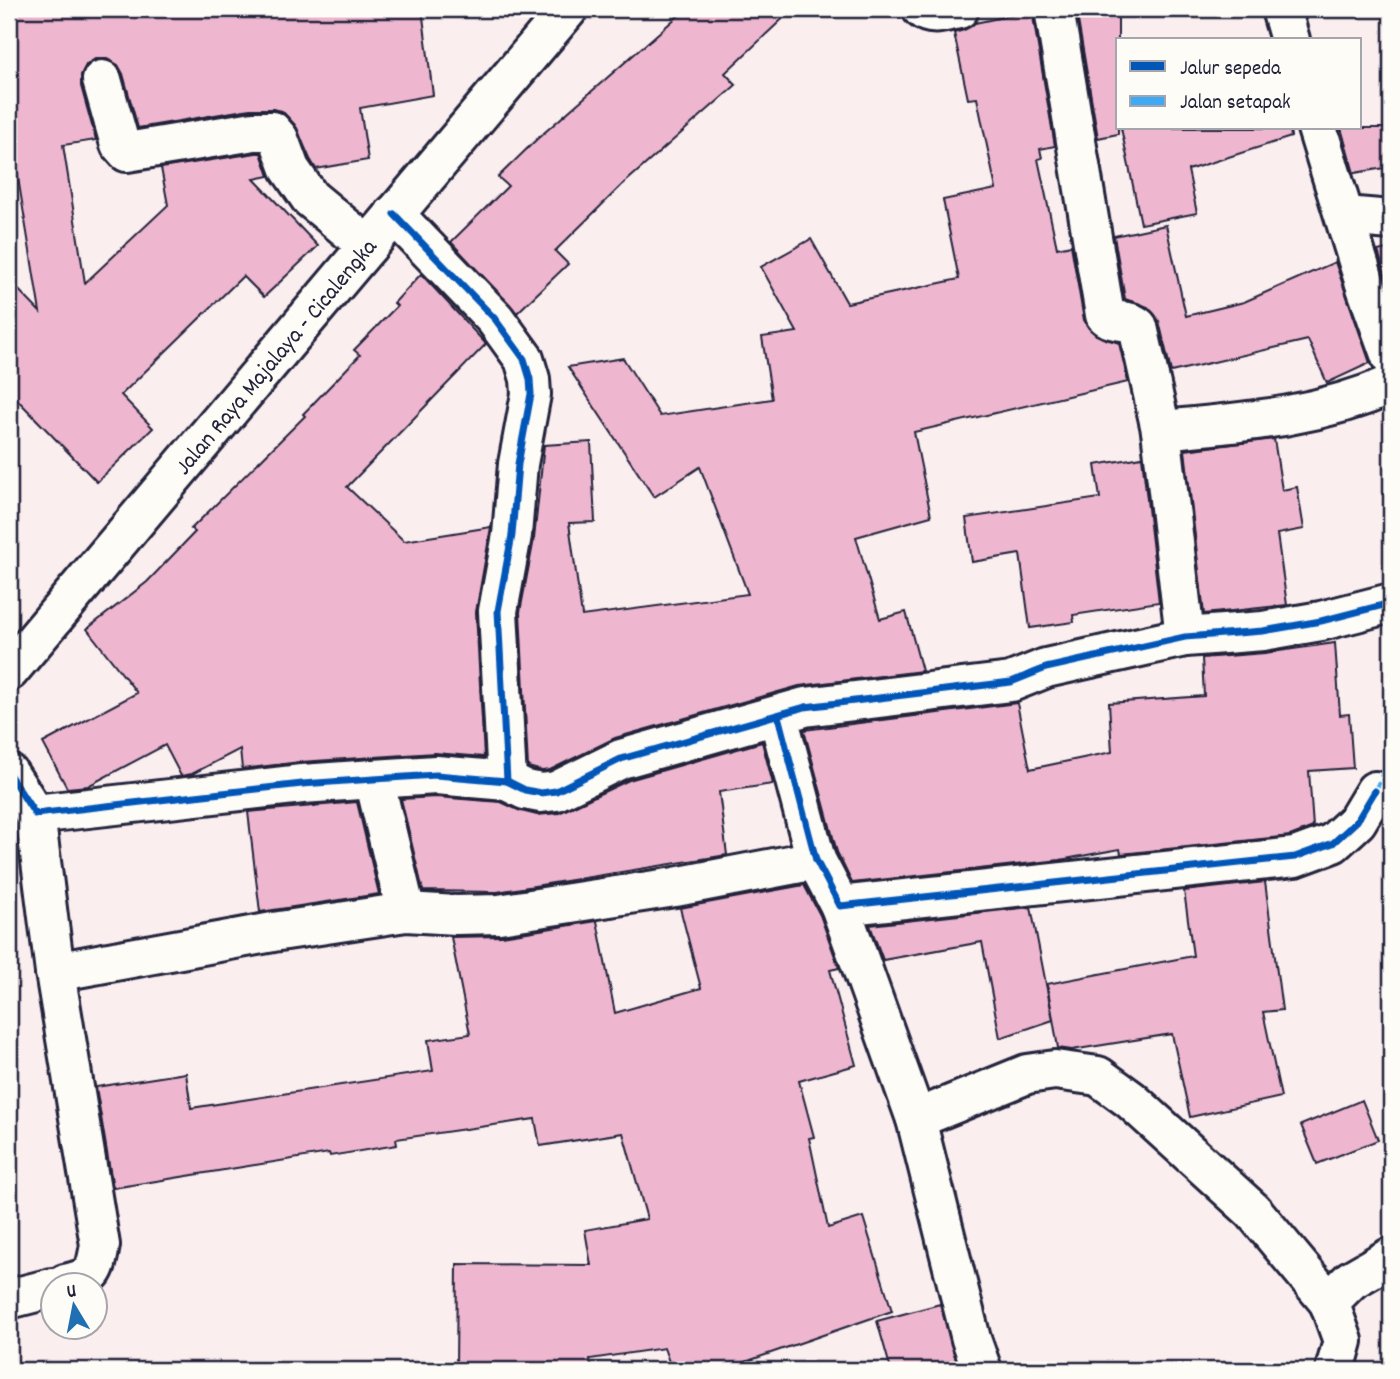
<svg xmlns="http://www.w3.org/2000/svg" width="1400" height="1379" viewBox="0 0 1400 1379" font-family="Dekko,sans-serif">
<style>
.building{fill:#eeb7cf;stroke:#22223b;stroke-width:2}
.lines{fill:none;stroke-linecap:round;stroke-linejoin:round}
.street-casing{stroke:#22223b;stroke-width:44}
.secondary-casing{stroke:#22223b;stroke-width:44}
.primary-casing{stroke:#22223b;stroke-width:44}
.street{stroke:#fdfcf7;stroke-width:38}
.secondary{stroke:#fdfcf7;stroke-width:38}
.primary{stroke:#fdfcf7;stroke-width:38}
.quiet{stroke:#3fa9f5;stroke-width:5;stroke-dasharray:10 5;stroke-linecap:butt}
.cycleway-casing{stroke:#fdfcf7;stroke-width:11}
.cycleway{stroke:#0057b8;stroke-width:7}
.labels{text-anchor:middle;stroke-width:6;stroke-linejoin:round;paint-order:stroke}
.street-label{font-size:24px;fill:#22223b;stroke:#fdfcf7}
</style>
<rect width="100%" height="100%" fill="#faeeef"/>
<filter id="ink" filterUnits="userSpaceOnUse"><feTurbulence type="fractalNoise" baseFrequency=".0143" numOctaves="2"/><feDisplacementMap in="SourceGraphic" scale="14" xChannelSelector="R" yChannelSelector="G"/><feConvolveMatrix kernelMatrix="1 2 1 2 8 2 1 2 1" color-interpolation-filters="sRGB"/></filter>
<g filter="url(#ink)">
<!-- building -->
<g class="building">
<path d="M 9,9 L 422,9 L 433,95 L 360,108 L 368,160 L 316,169 L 310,159 L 295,125 L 282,111 L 273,109 L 250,109 L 138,128 L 123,74 L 118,65 L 107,59 L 95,59 L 86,65 L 81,75 L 81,86 L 96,140 L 63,145 L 85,283 L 168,205 L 161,168 L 256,153 L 261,153 L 269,176 L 254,179 L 318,246 L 264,297 L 243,276 L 121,395 L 153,428 L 97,482 L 9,391 L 9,280 L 40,312 L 9,123 Z"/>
<path d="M 686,9 L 793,9 L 725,73 L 736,85 L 621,186 L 555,251 L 568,264 L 517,313 L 451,242 L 508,186 L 498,177 L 537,139 Z"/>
<path d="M 1076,9 L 1118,9 L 1118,134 L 1098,138 Z"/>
<path d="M 1032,11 L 1055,146 L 1040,149 L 1042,158 L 1038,159 L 1057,248 L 1071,245 L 1084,320 L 1096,335 L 1119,343 L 1128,382 L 914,432 L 931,516 L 856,537 L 880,619 L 906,612 L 922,671 L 799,686 L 615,738 L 550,770 L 542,771 L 528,767 L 520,612 L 534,539 L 544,445 L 591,442 L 595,522 L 569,523 L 582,616 L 748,594 L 700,467 L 654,497 L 568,367 L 623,358 L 660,416 L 772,399 L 762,337 L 797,332 L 761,267 L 811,239 L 847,303 L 959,279 L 943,200 L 996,189 L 977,98 L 968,99 L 954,33 L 964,30 L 975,23 Z"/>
<path d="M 1121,128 L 1290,128 L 1291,137 L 1188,170 L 1197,213 L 1141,224 Z"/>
<path d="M 1341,128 L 1391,128 L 1391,167 L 1354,173 Z"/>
<path d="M 1166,225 L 1186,316 L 1244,302 L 1335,262 L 1370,363 L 1327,383 L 1308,340 L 1171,372 L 1159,321 L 1148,307 L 1125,299 L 1114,236 Z"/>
<path d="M 1391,248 L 1391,293 L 1378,251 Z"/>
<path d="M 421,274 L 486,344 L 347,487 L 404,541 L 491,527 L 476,612 L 484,757 L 435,753 L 300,762 L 242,769 L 240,749 L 192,774 L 181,776 L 165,745 L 88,786 L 67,788 L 43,743 L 137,693 L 87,629 L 147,582 L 195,532 L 191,529 L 305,416 L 303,414 L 360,355 L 354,350 L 397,306 L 394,303 Z"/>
<path d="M 1274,439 L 1282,490 L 1297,487 L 1304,529 L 1277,534 L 1287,605 L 1204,614 L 1185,450 Z"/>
<path d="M 1142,457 L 1159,602 L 1073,615 L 1074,622 L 1030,628 L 1020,554 L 972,562 L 966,518 L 1100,498 L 1095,465 Z"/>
<path d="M 1335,643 L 1340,715 L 1349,714 L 1353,768 L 1309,771 L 1313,827 L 1290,836 L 1121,854 L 1120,849 L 1060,860 L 852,883 L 837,852 L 804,730 L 1017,703 L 1030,769 L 1112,752 L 1109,703 L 1204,696 L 1202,658 L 1265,653 Z"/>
<path d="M 762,742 L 773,784 L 719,792 L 727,855 L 497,892 L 423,891 L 401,799 L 436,797 L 501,802 L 521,811 L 537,815 L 559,813 L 629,780 Z"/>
<path d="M 357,802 L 379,894 L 260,912 L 248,812 Z"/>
<path d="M 1265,882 L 1282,1010 L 1263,1012 L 1281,1097 L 1190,1117 L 1172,1034 L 1072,1050 L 1058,1048 L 1047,984 L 1193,956 L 1184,891 Z"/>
<path d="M 804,885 L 820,915 L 839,968 L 830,970 L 856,1065 L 799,1081 L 814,1137 L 809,1138 L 828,1228 L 863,1217 L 892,1311 L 722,1370 L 672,1370 L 664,1348 L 590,1359 L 592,1370 L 456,1370 L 457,1264 L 591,1265 L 585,1230 L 647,1219 L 623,1133 L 540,1146 L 535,1119 L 396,1139 L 397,1145 L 330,1156 L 329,1153 L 113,1188 L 96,1087 L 186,1073 L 191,1108 L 433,1071 L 428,1040 L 470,1034 L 451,937 L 502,936 L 597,921 L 615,1013 L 701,988 L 680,908 Z"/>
<path d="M 1031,907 L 1053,1020 L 1000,1038 L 982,942 L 883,960 L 870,925 Z"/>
<path d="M 1362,1100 L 1378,1140 L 1317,1164 L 1301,1125 Z"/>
<path d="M 940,1304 L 959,1370 L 891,1370 L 877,1321 Z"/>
</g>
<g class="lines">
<!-- street casing -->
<g class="street-casing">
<g id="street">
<path d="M 922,9 C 932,18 947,11 959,9"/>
<path d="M 1054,9 L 1105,315 C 1114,324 1129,318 1138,327 L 1161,430"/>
<path d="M 102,80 L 120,144 L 127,152 L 254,131 L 272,131 L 279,139 L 290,169 L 310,198 L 368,246"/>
<path d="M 1345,216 L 1391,220"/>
<path d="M 1185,637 L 1161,430 C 1243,422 1314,418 1391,385"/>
<path d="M 778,716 L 816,860 L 840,906 L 1295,857 L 1333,843 L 1357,821 L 1375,791"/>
<path d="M 9,774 L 35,814 L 302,784 L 374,779 L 436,775 L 507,781 L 498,611 L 512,535 L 518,464 L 531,394 L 530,379 L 524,359 L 495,319 L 394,214"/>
<path d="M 374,779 L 406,912"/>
<path d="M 507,781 L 525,790 L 541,793 L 556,791 L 621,759 L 805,707 L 1011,682 L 1046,668 L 1185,637 L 1263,631 L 1321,621 L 1391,603"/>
<path d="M 35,814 L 55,972 L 273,932 L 406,912 L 456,915 L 499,914 L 675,887 L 816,860"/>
<path d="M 840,906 L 916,1119 L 1027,1074 L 1055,1070 L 1098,1076 L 1131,1100 L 1253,1211 L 1329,1302"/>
<path d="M 55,972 L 100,1245 C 95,1273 94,1277 65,1284"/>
<path d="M 916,1119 L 971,1339 L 982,1370"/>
<path d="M 9,1299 L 52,1288"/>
<path d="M 1335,1370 L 1343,1341 L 1329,1302 L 1351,1280 L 1391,1257"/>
</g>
</g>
<!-- secondary casing -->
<g class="secondary-casing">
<g id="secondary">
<path d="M 1281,9 L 1290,40"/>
<path d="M 1317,128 L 1366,287 L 1391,357"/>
</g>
</g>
<!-- primary casing -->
<g class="primary-casing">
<path id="primary" d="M 9,671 L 568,9"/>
</g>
<!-- street -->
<use href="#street" class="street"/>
<!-- secondary -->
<use href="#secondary" class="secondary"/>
<!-- primary -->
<use href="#primary" class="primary"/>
<!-- quiet -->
<path class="quiet" d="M 1375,791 L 1391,757"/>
<!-- cycleway casing -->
<g class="cycleway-casing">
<g id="cycleway">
<path d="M 778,716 L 816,860 L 840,906 L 1295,857 L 1333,843 L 1357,821 L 1375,791"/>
<path d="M 9,774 L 35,814 L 302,784 L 374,779 L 436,775 L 507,781 L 498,611 L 512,535 L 518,464 L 531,394 L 530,379 L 524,359 L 495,319 L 394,214"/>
<path d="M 507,781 L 525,790 L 541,793 L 556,791 L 621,759 L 805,707 L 1011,682 L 1046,668 L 1185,637 L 1263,631 L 1321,621 L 1391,603"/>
</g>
</g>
<!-- cycleway -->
<use href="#cycleway" class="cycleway"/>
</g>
</g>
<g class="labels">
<!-- street labels -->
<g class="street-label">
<text transform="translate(275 356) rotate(-50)" y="8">Jalan Raya Majalaya - Cicalengka</text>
</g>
</g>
<!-- margin -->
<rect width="1400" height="1379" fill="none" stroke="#fdfcf7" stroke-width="35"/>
<rect x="18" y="18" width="1365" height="1344" fill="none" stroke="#22223b" stroke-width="2.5" filter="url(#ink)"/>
<!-- legend -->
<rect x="1116" y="38" width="245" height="91" fill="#fdfcf7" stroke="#a5a5ac" stroke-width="2"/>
<rect x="1130" y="61" width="35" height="10" fill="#0057b8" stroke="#a5a5ac" stroke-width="2"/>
<text x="1180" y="74" font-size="21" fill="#22223b">Jalur sepeda</text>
<rect x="1130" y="96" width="35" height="10" fill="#3fa9f5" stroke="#a5a5ac" stroke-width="2"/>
<text x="1180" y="108" font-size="21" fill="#22223b">Jalan setapak</text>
<!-- north arrow -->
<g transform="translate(74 1306) rotate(350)"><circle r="33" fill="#fdfcf7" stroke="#a5a5ac" stroke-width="2"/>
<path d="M0-5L12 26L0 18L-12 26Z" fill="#1f6fb2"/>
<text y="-10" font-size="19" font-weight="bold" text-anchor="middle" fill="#22223b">U</text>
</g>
</svg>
